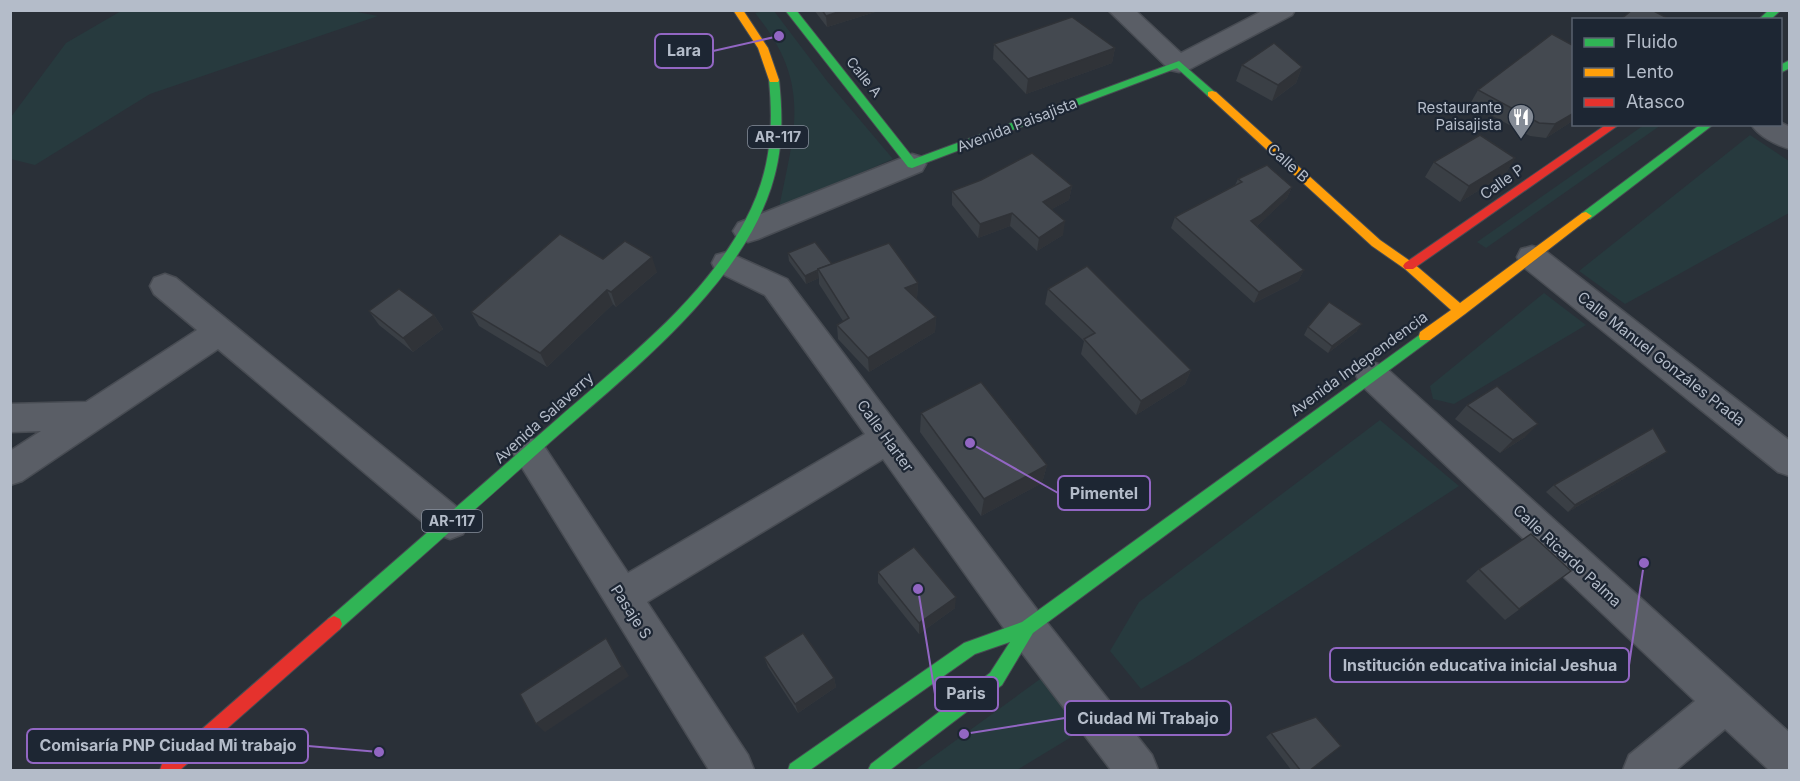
<svg xmlns="http://www.w3.org/2000/svg" width="1800" height="781" viewBox="0 0 1800 781" font-family="Inter,sans-serif">
<style>
.green{fill:#273a3e}
.lines{fill:none;stroke-linecap:round;stroke-linejoin:round}
.street-casing{stroke:#484c53;stroke-width:3}
.fast-casing{stroke:#484c53;stroke-width:2}
.slow-casing{stroke:#484c53;stroke-width:2}
.jam-casing{stroke:#484c53;stroke-width:2}
.street{fill:#5a5e66;fill-rule:evenodd}
.fast{fill:#30b455;fill-rule:evenodd}
.slow{fill:#ff9f0a;fill-rule:evenodd}
.jam{fill:#e5322d;fill-rule:evenodd}
.wall{fill:#3a3f45}
.shaded-wall{fill:#303338}
.building{fill:#444950;stroke:#303338;stroke-width:1.5}
.labels{text-anchor:middle;stroke-width:4.5;stroke-linejoin:round;paint-order:stroke}
.far-street-label{font-size:14px;fill:#b4bcc9;stroke:#1d2633}
.shield{fill:#1d2633;stroke:#878f9c;stroke-width:1.5}
.shield-label{font-size:14px;font-weight:bold;fill:#b4bcc9}
.poi-label{font-size:15px;fill:#b4bcc9;stroke:#1d2633;text-anchor:end}
.street-label{font-size:15px;fill:#b4bcc9;stroke:#1d2633}
.leader{fill:none;stroke:#9266c3;stroke-width:2}
.callout-dot{fill:#9266c3;stroke:#1d2633;stroke-width:2}
.callout{fill:#1d2633;stroke:#9266c3;stroke-width:2}
.callout-label{font-size:16px;text-anchor:middle;font-weight:bold;fill:#b4bcc9}
</style>
<rect width="100%" height="100%" fill="#2a3038"/>
<!-- green -->
<g class="green">
<path d="M 352,11 L 378,16 L 150,94 L 35,165 L 11,159 L 11,117 L 66,43 L 121,11 Z"/>
<path d="M 764,11 L 774,11 L 827,81 L 893,159 L 779,208 C 795,128 812,83 755,13 Z"/>
<path d="M 1644,125 L 1661,125 L 1486,248 L 1477,242 Z"/>
<path d="M 1750,135 L 1789,161 L 1789,213 L 1625,304 L 1579,271 Z"/>
<path d="M 1544,293 L 1586,325 L 1454,404 L 1433,399 L 1430,386 Z"/>
<path d="M 1380,420 L 1459,486 L 1190,661 L 1141,689 L 1110,651 L 1139,602 Z"/>
<path d="M 1065,661 L 1106,716 L 1017,770 L 915,770 Z"/>
</g>
<g class="lines">
<!-- street casing -->
<g class="street-casing">
<g id="street">
<path d="M 1108,10 L 1135,10 L 1181,53 L 1264,10 L 1295,10 L 1292,15 L 1188,70 L 1179,72 L 1170,70 Z"/>
<path d="M 1780,122 L 1790,127 L 1790,149 C 1776,145 1758,136 1751,124 L 1780,124 Z"/>
<path d="M 912,154 L 922,157 L 926,164 L 922,171 L 758,239 L 748,242 L 738,239 L 733,231 L 738,223 Z"/>
<path d="M 1532,246 L 1543,249 L 1790,441 L 1790,476 L 1778,472 L 1521,265 L 1517,257 L 1521,249 Z"/>
<path d="M 727,252 L 787,279 L 1041,615 L 1152,755 L 1158,770 L 1111,770 L 1013,641 L 883,459 L 647,602 L 748,755 L 754,770 L 709,770 L 513,453 L 518,443 L 530,438 L 542,443 L 628,573 L 865,434 L 765,295 L 716,271 L 712,263 L 716,255 Z"/>
<path d="M 165,274 L 176,278 L 463,512 L 468,523 L 463,534 L 450,539 L 437,534 L 218,349 L 22,481 L 10,485 L 10,451 L 41,431 L 10,432 L 10,404 L 86,402 L 197,330 L 154,294 L 150,286 L 154,278 Z"/>
<path d="M 1372,362 L 1384,366 L 1790,733 L 1790,770 L 1769,770 L 1725,729 L 1676,770 L 1623,770 L 1629,755 L 1695,701 L 1360,384 L 1356,375 L 1360,366 Z"/>
</g>
</g>
<!-- fast casing -->
<g class="fast-casing">
<g id="fast">
<path d="M 785,10 L 796,10 L 914,159 L 1179,61 L 1217,94 L 1216,96 L 1208,96 L 1177,68 L 912,168 L 908,167 Z"/>
<path d="M 1769,10 L 1781,10 L 1770,20 L 1758,20 Z"/>
<path d="M 1790,60 L 1790,68 L 1780,73 L 1780,65 Z"/>
<path d="M 774,77 L 779,80 C 783,118 783,151 771,188 C 737,291 626,375 547,445 C 478,507 409,568 340,629 L 334,632 L 328,629 L 326,624 L 328,619 C 404,553 479,487 555,421 C 623,361 701,303 745,221 C 770,174 774,132 769,80 Z"/>
<path d="M 1701,124 L 1714,124 L 1590,219 L 1582,219 L 1580,216 L 1582,213 Z"/>
<path d="M 1425,331 L 1430,332 L 1431,336 L 1430,340 L 1033,633 L 1002,685 L 890,770 L 868,770 L 871,764 L 990,673 L 1010,642 L 975,654 L 810,770 L 788,770 L 790,764 L 964,643 L 1022,622 Z"/>
</g>
</g>
<!-- slow casing -->
<g class="slow-casing">
<g id="slow">
<path d="M 733,10 L 743,10 L 768,48 L 779,80 L 778,82 L 770,82 L 769,80 L 758,48 Z"/>
<path d="M 1212,91 L 1216,92 L 1380,240 L 1413,263 L 1460,303 L 1582,213 L 1586,212 L 1592,216 L 1465,314 L 1430,340 L 1420,340 L 1419,336 L 1420,332 L 1451,310 L 1405,269 L 1372,246 L 1208,96 L 1208,92 Z"/>
</g>
</g>
<!-- jam casing -->
<g class="jam-casing">
<g id="jam">
<path d="M 1607,124 L 1620,124 L 1413,269 L 1405,269 L 1403,266 L 1405,263 Z"/>
<path d="M 334,616 L 340,619 L 342,624 L 340,629 L 180,770 L 160,770 L 162,764 L 328,619 Z"/>
</g>
</g>
<!-- street -->
<use href="#street" class="street"/>
<!-- fast -->
<use href="#fast" class="fast"/>
<!-- slow -->
<use href="#slow" class="slow"/>
<!-- jam -->
<use href="#jam" class="jam"/>
</g>
<!-- wall -->
<g class="wall">
<path d="M 814,10 L 875,10 L 875,12 L 827,27 Z"/>
<path d="M 994,44 L 1115,48 L 1112,63 L 1026,94 L 993,59 Z"/>
<path d="M 1574,46 L 1574,120 L 1546,138 L 1530,136 L 1470,104 L 1478,90 Z"/>
<path d="M 1242,65 L 1302,67 L 1296,83 L 1272,101 L 1236,81 Z"/>
<path d="M 1515,158 L 1505,174 L 1460,202 L 1425,177 L 1434,162 Z"/>
<path d="M 1238,179 L 1292,187 L 1287,198 L 1257,226 L 1304,270 L 1298,281 L 1254,303 L 1171,228 L 1175,217 L 1235,185 Z"/>
<path d="M 1072,186 L 1069,200 L 1052,209 L 1063,235 L 1037,251 L 1010,226 L 978,238 L 952,205 L 952,191 Z"/>
<path d="M 788,253 L 918,283 L 917,298 L 916,298 L 936,317 L 935,332 L 869,372 L 838,339 L 837,325 L 843,321 L 819,284 L 819,278 L 806,284 L 789,261 Z"/>
<path d="M 603,259 L 657,272 L 616,307 L 613,304 L 547,367 L 479,326 L 471,312 Z"/>
<path d="M 1048,289 L 1191,370 L 1185,384 L 1136,415 L 1081,354 L 1084,341 L 1045,304 Z"/>
<path d="M 369,311 L 434,315 L 443,329 L 413,352 L 379,325 Z"/>
<path d="M 1308,327 L 1357,331 L 1328,353 L 1304,335 Z"/>
<path d="M 1467,405 L 1525,437 L 1500,453 L 1455,419 Z"/>
<path d="M 921,413 L 1047,465 L 1042,483 L 981,516 L 920,432 Z"/>
<path d="M 1667,452 L 1658,458 L 1568,512 L 1546,492 L 1554,485 Z"/>
<path d="M 1479,569 L 1571,571 L 1505,620 L 1466,581 Z"/>
<path d="M 878,572 L 955,608 L 919,634 L 878,583 Z"/>
<path d="M 764,657 L 834,678 L 836,687 L 798,713 L 768,667 Z"/>
<path d="M 1271,733 L 1309,771 L 1292,771 L 1266,737 Z"/>
</g>
<!-- shaded-wall -->
<g class="shaded-wall">
<path d="M 844,10 L 875,10 L 875,12 L 827,27 L 826,16 Z"/>
<path d="M 1115,48 L 1112,63 L 1026,94 L 1028,79 Z"/>
<path d="M 1302,67 L 1296,83 L 1272,101 L 1278,85 Z"/>
<path d="M 1574,113 L 1574,120 L 1546,138 L 1555,124 Z"/>
<path d="M 1515,158 L 1505,174 L 1460,202 L 1469,186 Z"/>
<path d="M 1072,186 L 1069,200 L 1041,215 L 1043,202 Z"/>
<path d="M 1292,187 L 1287,198 L 1256,227 L 1251,221 Z"/>
<path d="M 1012,213 L 1010,226 L 978,238 L 980,224 Z"/>
<path d="M 1065,221 L 1063,235 L 1037,251 L 1039,238 Z"/>
<path d="M 652,257 L 657,272 L 616,307 L 611,292 Z"/>
<path d="M 1304,270 L 1298,281 L 1254,303 L 1259,292 Z"/>
<path d="M 818,271 L 819,278 L 806,284 L 805,276 Z"/>
<path d="M 918,283 L 917,298 L 905,303 L 905,288 Z"/>
<path d="M 607,290 L 613,304 L 547,367 L 540,353 Z"/>
<path d="M 434,315 L 443,329 L 413,352 L 403,338 Z"/>
<path d="M 936,317 L 935,332 L 869,372 L 868,358 Z"/>
<path d="M 1362,324 L 1357,331 L 1328,353 L 1332,346 Z"/>
<path d="M 1191,370 L 1185,384 L 1136,415 L 1141,401 Z"/>
<path d="M 1538,424 L 1525,437 L 1500,453 L 1513,440 Z"/>
<path d="M 1667,452 L 1658,458 L 1568,512 L 1575,505 Z"/>
<path d="M 1047,465 L 1042,483 L 981,516 L 984,499 Z"/>
<path d="M 956,597 L 955,608 L 919,634 L 919,623 Z"/>
<path d="M 606,638 L 629,676 L 545,732 L 536,724 Z"/>
<path d="M 834,678 L 836,687 L 798,713 L 795,704 Z"/>
</g>
<!-- building -->
<g class="building">
<path d="M 822,10 L 844,10 L 826,16 Z"/>
<path d="M 1632,10 L 1652,10 L 1671,20 L 1620,20 Z"/>
<path d="M 1072,17 L 1115,48 L 1028,79 L 994,44 Z"/>
<path d="M 1552,34 L 1574,46 L 1574,113 L 1555,124 L 1539,123 L 1478,90 Z"/>
<path d="M 1274,43 L 1302,67 L 1278,85 L 1242,65 Z"/>
<path d="M 1480,135 L 1515,158 L 1469,186 L 1434,162 Z"/>
<path d="M 1032,153 L 1072,186 L 1043,202 L 1065,221 L 1039,238 L 1012,213 L 980,224 L 952,191 L 981,180 Z"/>
<path d="M 1267,165 L 1292,187 L 1261,215 L 1251,221 L 1304,270 L 1259,292 L 1175,217 L 1242,182 L 1238,179 Z"/>
<path d="M 560,234 L 603,259 L 625,241 L 652,257 L 611,292 L 607,290 L 540,353 L 471,312 Z"/>
<path d="M 815,242 L 832,264 L 818,269 L 818,270 L 805,276 L 788,253 Z"/>
<path d="M 889,243 L 918,283 L 905,288 L 936,317 L 868,358 L 837,325 L 849,318 L 818,269 Z"/>
<path d="M 1087,266 L 1191,370 L 1141,401 L 1084,339 L 1095,333 L 1048,289 Z"/>
<path d="M 399,289 L 434,315 L 403,338 L 369,311 Z"/>
<path d="M 1329,302 L 1362,324 L 1332,346 L 1308,327 Z"/>
<path d="M 981,382 L 1047,465 L 984,499 L 921,413 Z"/>
<path d="M 1497,386 L 1538,424 L 1513,440 L 1467,405 Z"/>
<path d="M 1653,428 L 1667,452 L 1575,505 L 1554,485 Z"/>
<path d="M 1531,534 L 1571,571 L 1519,609 L 1479,569 Z"/>
<path d="M 914,547 L 956,597 L 919,623 L 878,572 Z"/>
<path d="M 803,633 L 834,678 L 795,704 L 764,657 Z"/>
<path d="M 606,638 L 622,667 L 536,724 L 520,694 Z"/>
<path d="M 1316,717 L 1341,746 L 1309,771 L 1301,771 L 1271,733 Z"/>
</g>
<!-- icons -->
<defs>
<g id="restaurant-pin" transform="scale(1.35)"><path d="M0 17L-7.5 6A9.5 9.5 0 1 1 7.5 6Z" fill="#848b96" stroke="#1d2633"/><path d="M-5-6h1v4h1v-4h1v4h1v-4h1v5L-1.5 .5V6h-2V.5L-5-1ZM5-6V6H3V1.5H1.5Q1.5-4 5-6Z" fill="#fff"/></g>
</defs>
<g fill-rule="evenodd">
<use href="#restaurant-pin" x="1521" y="117"/>
</g>
<g class="labels">
<!-- far-street labels -->
<g class="far-street-label">
<text transform="translate(864 77) rotate(51)" y="5">Calle A</text>
</g>
<!-- shield labels -->
<g class="shield">
<rect x="748" y="126" width="60" height="22" rx="4.5"/>
<rect x="422" y="510" width="60" height="22" rx="4.5"/>
</g>
<g class="shield-label">
<text x="778" y="142">AR-117</text>
<text x="452" y="526">AR-117</text>
</g>
<!-- poi labels -->
<g class="poi-label">
<text x="1502" y="113">Restaurante<tspan x="1502" dy="17">Paisajista</tspan></text>
</g>
<!-- street labels -->
<g class="street-label">
<text transform="translate(1017 125) rotate(-21)" y="5">Avenida Paisajista</text>
<text transform="translate(1288 163) rotate(42)" y="5">Calle B</text>
<text transform="translate(1502 182) rotate(-35)" y="5">Calle P</text>
<text transform="translate(1661 359) rotate(38)" y="5">Calle Manuel Gonzáles Prada</text>
<text transform="translate(1359 364) rotate(-36)" y="5">Avenida Independencia</text>
<text transform="translate(544 418) rotate(-42)" y="5">Avenida Salaverry</text>
<text transform="translate(885 436) rotate(54)" y="5">Calle Harter</text>
<text transform="translate(1567 556) rotate(43)" y="5">Calle Ricardo Palma</text>
<text transform="translate(631 612) rotate(57)" y="5">Pasaje S</text>
</g>
</g>
<!-- callouts -->
<path class="leader" d="M779 36L713 51M970 443L1058 493M1644 563L1629 665M918 589L935 694M964 734L1065 718M379 752L308 746"/>
<g class="callout-dot">
<circle cx="779" cy="36" r="6"/>
<circle cx="970" cy="443" r="6"/>
<circle cx="1644" cy="563" r="6"/>
<circle cx="918" cy="589" r="6"/>
<circle cx="964" cy="734" r="6"/>
<circle cx="379" cy="752" r="6"/>
</g>
<g class="callout">
<rect x="655" y="34" width="58" height="34" rx="6"/>
<rect x="1058" y="476" width="92" height="34" rx="6"/>
<rect x="1330" y="648" width="299" height="34" rx="6"/>
<rect x="935" y="677" width="63" height="34" rx="6"/>
<rect x="1065" y="701" width="166" height="34" rx="6"/>
<rect x="27" y="729" width="281" height="34" rx="6"/>
</g>
<g class="callout-label">
<text x="684" y="56">Lara</text>
<text x="1104" y="499">Pimentel</text>
<text x="1480" y="671">Institución educativa inicial Jeshua</text>
<text x="966" y="699">Paris</text>
<text x="1148" y="724">Ciudad Mi Trabajo</text>
<text x="168" y="751">Comisaría PNP Ciudad Mi trabajo</text>
</g>
<!-- border -->
<rect width="1800" height="781" fill="none" stroke="#b4bcc9" stroke-width="24"/>
<!-- legend -->
<rect x="1572" y="18" width="210" height="108" fill="#1d2633" stroke="#59626f" stroke-width="1.5"/>
<rect x="1584" y="38" width="30" height="9" fill="#30b455" stroke="#59626f" stroke-width="1.5"/>
<text x="1626" y="48" font-size="18" fill="#b4bcc9">Fluido</text>
<rect x="1584" y="68" width="30" height="9" fill="#ff9f0a" stroke="#59626f" stroke-width="1.5"/>
<text x="1626" y="78" font-size="18" fill="#b4bcc9">Lento</text>
<rect x="1584" y="98" width="30" height="9" fill="#e5322d" stroke="#59626f" stroke-width="1.5"/>
<text x="1626" y="108" font-size="18" fill="#b4bcc9">Atasco</text>
</svg>
